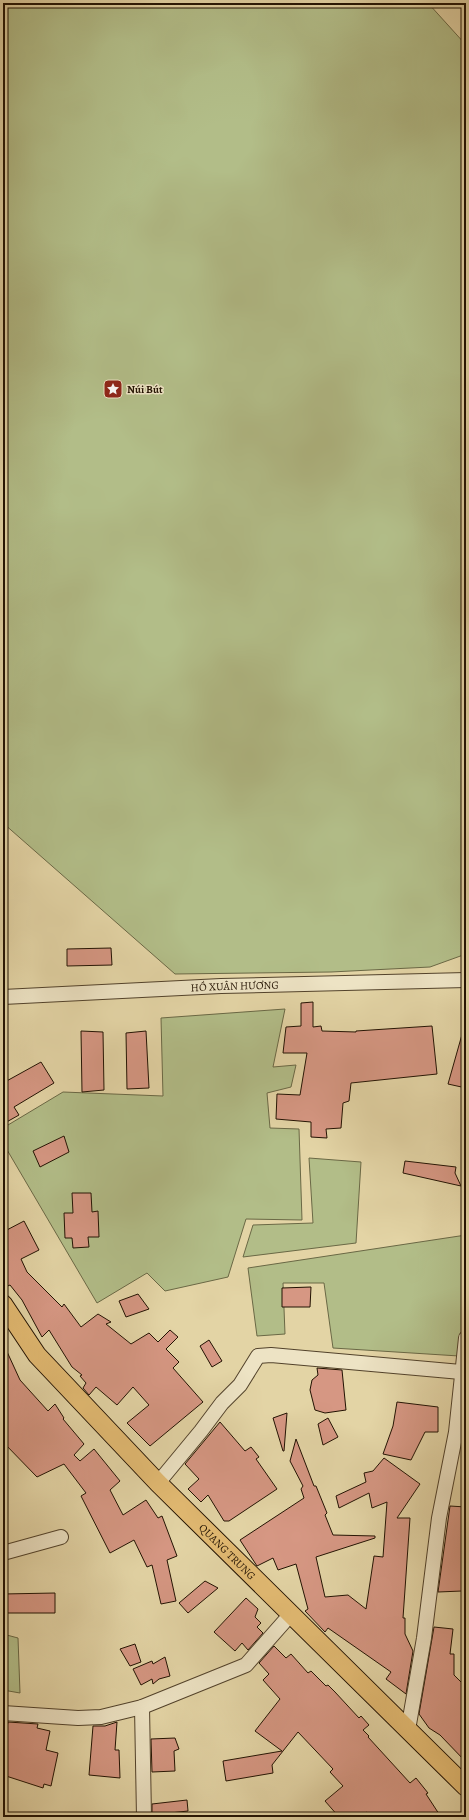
<svg xmlns="http://www.w3.org/2000/svg" width="469" height="1820" viewBox="0 0 469 1820" font-family="Alegreya,serif">
<style>
.green{fill:#b2bd88;stroke:#6a6845}
.building{fill:#d69783;stroke:#221202}
.lines{fill:none;stroke-linecap:round;stroke-linejoin:round}
.minor-casing{stroke:#52422b;stroke-width:16}
.major-casing{stroke:#221202;stroke-width:20}
.minor{stroke:#ede3c4;stroke-width:14}
.major{stroke:#e2ba72;stroke-width:18}
.labels{text-anchor:middle;stroke-width:3;stroke-linejoin:round;paint-order:stroke}
.poi-label{font-size:11px;font-weight:bold;fill:#221202;stroke:#ede3c4;text-anchor:start}
.street-label{font-size:11px;fill:#221202;stroke:#ede3c4}
</style>
<rect width="100%" height="100%" fill="#e3d4a5"/>
<filter id="stains"><feTurbulence type="fractalNoise" baseFrequency=".005" numOctaves="4"/><feColorMatrix values="0 0 0 0 .2 0 0 0 0 .09 0 0 0 0 .02 0 0 0 .5 -.17"/></filter>
<radialGradient id="worn" r=".72"><stop offset=".6" stop-color="#630" stop-opacity="0"/><stop offset="1" stop-color="#630" stop-opacity=".3"/></radialGradient>
<!-- green -->
<g class="green">
<path d="M 3,3 L 428,3 L 466,45 L 466,954 L 430,967 L 331,972 L 175,974 L 3,823 Z"/>
<path d="M 285,1009 L 273,1067 L 296,1065 L 291,1087 L 267,1093 L 270,1128 L 299,1129 L 302,1220 L 246,1219 L 228,1277 L 165,1291 L 147,1273 L 97,1303 L 3,1143 L 3,1128 L 63,1092 L 163,1096 L 161,1018 Z"/>
<path d="M 309,1158 L 361,1162 L 356,1243 L 243,1257 L 253,1225 L 313,1223 Z"/>
<path d="M 466,1235 L 466,1489 L 463,1490 L 459,1356 L 333,1348 L 324,1283 L 283,1283 L 285,1334 L 257,1336 L 248,1268 Z"/>
<path d="M 3,1634 L 18,1638 L 20,1693 L 3,1690 Z"/>
</g>
<!-- building -->
<g class="building">
<path d="M 111,948 L 112,965 L 67,966 L 67,949 Z"/>
<path d="M 313,1002 L 313,1027 L 321,1026 L 322,1031 L 356,1032 L 356,1031 L 432,1026 L 437,1074 L 351,1083 L 349,1101 L 343,1103 L 341,1128 L 326,1129 L 327,1138 L 311,1137 L 311,1122 L 276,1119 L 277,1094 L 300,1095 L 307,1053 L 283,1053 L 286,1027 L 301,1026 L 301,1003 Z"/>
<path d="M 81,1031 L 103,1032 L 104,1090 L 82,1092 Z"/>
<path d="M 146,1031 L 149,1088 L 127,1089 L 126,1033 Z"/>
<path d="M 463,1031 L 466,1032 L 466,1088 L 448,1084 Z"/>
<path d="M 41,1062 L 54,1083 L 14,1107 L 19,1115 L 3,1124 L 3,1083 Z"/>
<path d="M 64,1136 L 69,1152 L 40,1167 L 33,1151 Z"/>
<path d="M 405,1161 L 456,1167 L 455,1173 L 461,1186 L 403,1173 Z"/>
<path d="M 72,1193 L 91,1193 L 92,1212 L 98,1211 L 99,1237 L 88,1237 L 89,1247 L 73,1248 L 72,1238 L 65,1238 L 64,1213 L 73,1213 Z"/>
<path d="M 24,1221 L 39,1250 L 21,1259 L 27,1272 L 62,1307 L 64,1304 L 81,1327 L 98,1314 L 111,1322 L 106,1324 L 131,1344 L 149,1333 L 158,1342 L 170,1330 L 178,1337 L 166,1349 L 179,1362 L 173,1368 L 203,1402 L 150,1446 L 127,1423 L 149,1405 L 133,1387 L 117,1405 L 96,1387 L 89,1395 L 83,1388 L 86,1383 L 80,1376 L 82,1375 L 72,1367 L 49,1330 L 42,1337 L 22,1300 L 10,1285 L 3,1288 L 3,1232 Z"/>
<path d="M 311,1287 L 310,1307 L 282,1307 L 282,1288 Z"/>
<path d="M 138,1294 L 149,1309 L 126,1317 L 119,1301 Z"/>
<path d="M 209,1340 L 222,1361 L 212,1367 L 200,1346 Z"/>
<path d="M 3,1343 L 20,1380 L 48,1411 L 55,1404 L 64,1418 L 63,1419 L 84,1444 L 74,1455 L 80,1461 L 94,1449 L 120,1481 L 110,1490 L 123,1515 L 146,1500 L 158,1518 L 162,1516 L 177,1556 L 167,1560 L 176,1601 L 161,1604 L 152,1565 L 147,1567 L 134,1540 L 110,1553 L 81,1496 L 86,1493 L 64,1464 L 37,1477 L 3,1442 Z"/>
<path d="M 317,1368 L 342,1370 L 346,1410 L 325,1413 L 315,1410 L 310,1390 L 312,1380 L 318,1375 Z"/>
<path d="M 397,1402 L 438,1407 L 438,1432 L 425,1432 L 411,1460 L 383,1454 L 393,1426 Z"/>
<path d="M 287,1413 L 284,1451 L 283,1451 L 273,1418 Z"/>
<path d="M 328,1418 L 338,1437 L 323,1445 L 318,1424 Z"/>
<path d="M 220,1422 L 245,1451 L 251,1447 L 259,1457 L 256,1459 L 277,1489 L 229,1521 L 224,1521 L 208,1495 L 201,1502 L 188,1489 L 199,1479 L 185,1464 Z"/>
<path d="M 296,1439 L 314,1486 L 316,1486 L 327,1513 L 325,1515 L 333,1535 L 375,1536 L 375,1538 L 316,1557 L 325,1597 L 348,1595 L 366,1609 L 374,1556 L 383,1557 L 387,1502 L 372,1508 L 369,1493 L 339,1508 L 336,1496 L 366,1482 L 364,1473 L 373,1471 L 384,1458 L 420,1484 L 397,1518 L 410,1518 L 403,1618 L 405,1618 L 405,1634 L 413,1651 L 406,1694 L 386,1679 L 391,1672 L 328,1628 L 325,1632 L 305,1611 L 308,1609 L 296,1564 L 278,1570 L 273,1558 L 257,1566 L 240,1540 L 304,1498 L 301,1489 L 303,1486 L 290,1461 Z"/>
<path d="M 450,1506 L 466,1507 L 466,1561 L 462,1591 L 438,1592 Z"/>
<path d="M 205,1581 L 218,1588 L 188,1613 L 179,1603 Z"/>
<path d="M 55,1593 L 55,1613 L 3,1613 L 3,1594 Z"/>
<path d="M 246,1598 L 258,1609 L 255,1617 L 261,1623 L 257,1627 L 263,1633 L 248,1650 L 242,1643 L 235,1651 L 214,1632 Z"/>
<path d="M 434,1627 L 453,1629 L 450,1654 L 454,1654 L 454,1675 L 466,1687 L 466,1762 L 440,1735 L 429,1728 L 419,1714 Z"/>
<path d="M 135,1644 L 141,1662 L 130,1666 L 120,1649 Z"/>
<path d="M 274,1646 L 286,1658 L 291,1654 L 308,1673 L 311,1671 L 326,1686 L 328,1685 L 335,1692 L 359,1718 L 361,1716 L 369,1725 L 363,1730 L 369,1736 L 368,1737 L 410,1783 L 416,1778 L 428,1793 L 426,1794 L 441,1817 L 370,1817 L 367,1812 L 360,1817 L 339,1817 L 325,1801 L 343,1786 L 330,1772 L 333,1769 L 298,1732 L 272,1765 L 273,1773 L 226,1781 L 223,1761 L 282,1751 L 255,1731 L 280,1699 L 263,1680 L 269,1674 L 259,1663 Z"/>
<path d="M 165,1657 L 170,1676 L 159,1679 L 153,1684 L 152,1679 L 141,1685 L 133,1669 L 152,1661 L 153,1664 Z"/>
<path d="M 8,1722 L 38,1724 L 37,1728 L 50,1731 L 46,1750 L 58,1753 L 51,1786 L 44,1784 L 43,1788 L 3,1775 L 3,1749 Z"/>
<path d="M 117,1722 L 115,1750 L 119,1750 L 120,1778 L 89,1775 L 93,1726 L 105,1726 Z"/>
<path d="M 175,1738 L 179,1749 L 174,1751 L 175,1771 L 152,1772 L 151,1739 Z"/>
<path d="M 187,1800 L 188,1811 L 152,1815 L 152,1804 Z"/>
</g>
<g class="lines">
<!-- minor casing -->
<g class="minor-casing">
<g id="minor">
<path id="s1" d="M 3,997 L 221,986 L 466,980"/>
<path d="M 158,1483 L 201,1431 L 222,1403 L 240,1385 L 258,1356 L 271,1355 L 461,1372"/>
<path d="M 3,1553 L 61,1537"/>
<path d="M 142,1707 L 144,1817"/>
<path d="M 3,1713 L 78,1718 L 101,1717 L 142,1707 L 246,1665 L 291,1614"/>
<path d="M 408,1730 L 424,1638 L 439,1518 L 456,1432 L 466,1338"/>
</g>
</g>
<!-- major casing -->
<g class="major-casing">
<g id="major">
<path id="s2" d="M 3,1304 L 37,1355 L 158,1483 L 466,1787"/>
</g>
</g>
<!-- minor -->
<use href="#minor" class="minor"/>
<!-- major -->
<use href="#major" class="major"/>
</g>
<!-- icons -->
<defs>
<g id="sight-square" transform="scale(1)"><rect x="-9" y="-9" width="18" height="18" rx="4" fill="#8f2418" stroke="#ede3c4"/><path d="M0-6L1.8-2.2L6-1.7L2.9 1.2L3.7 5.4L0 3.3L-3.7 5.4L-2.9 1.2L-6-1.7L-1.8-2.2Z" fill="#fff"/></g>
</defs>
<g fill-rule="evenodd">
<use href="#sight-square" x="113" y="389"/>
</g>
<g class="labels">
<!-- poi labels -->
<g class="poi-label">
<text x="127" y="393">Núi Bút</text>
</g>
<!-- street labels -->
<g class="street-label">
<text dy="4" stroke="none"><textPath href="#s1" startOffset="232">HỒ XUÂN HƯƠNG</textPath></text>
<text dy="4" stroke="none"><textPath href="#s2" startOffset="335">QUANG TRUNG</textPath></text>
</g>
</g>
<!-- margin -->
<rect width="469" height="1820" fill="none" stroke="#e3d4a5" stroke-width="16"/>
<rect x="4" y="4" width="461" height="1812" fill="none" stroke="#221202" stroke-width="2"/>
<rect x="8" y="8" width="453" height="1804" fill="none" stroke="#221202"/>
<rect width="100%" height="100%" filter="url(#stains)"/>
<rect width="100%" height="100%" fill="url(#worn)"/>
</svg>
